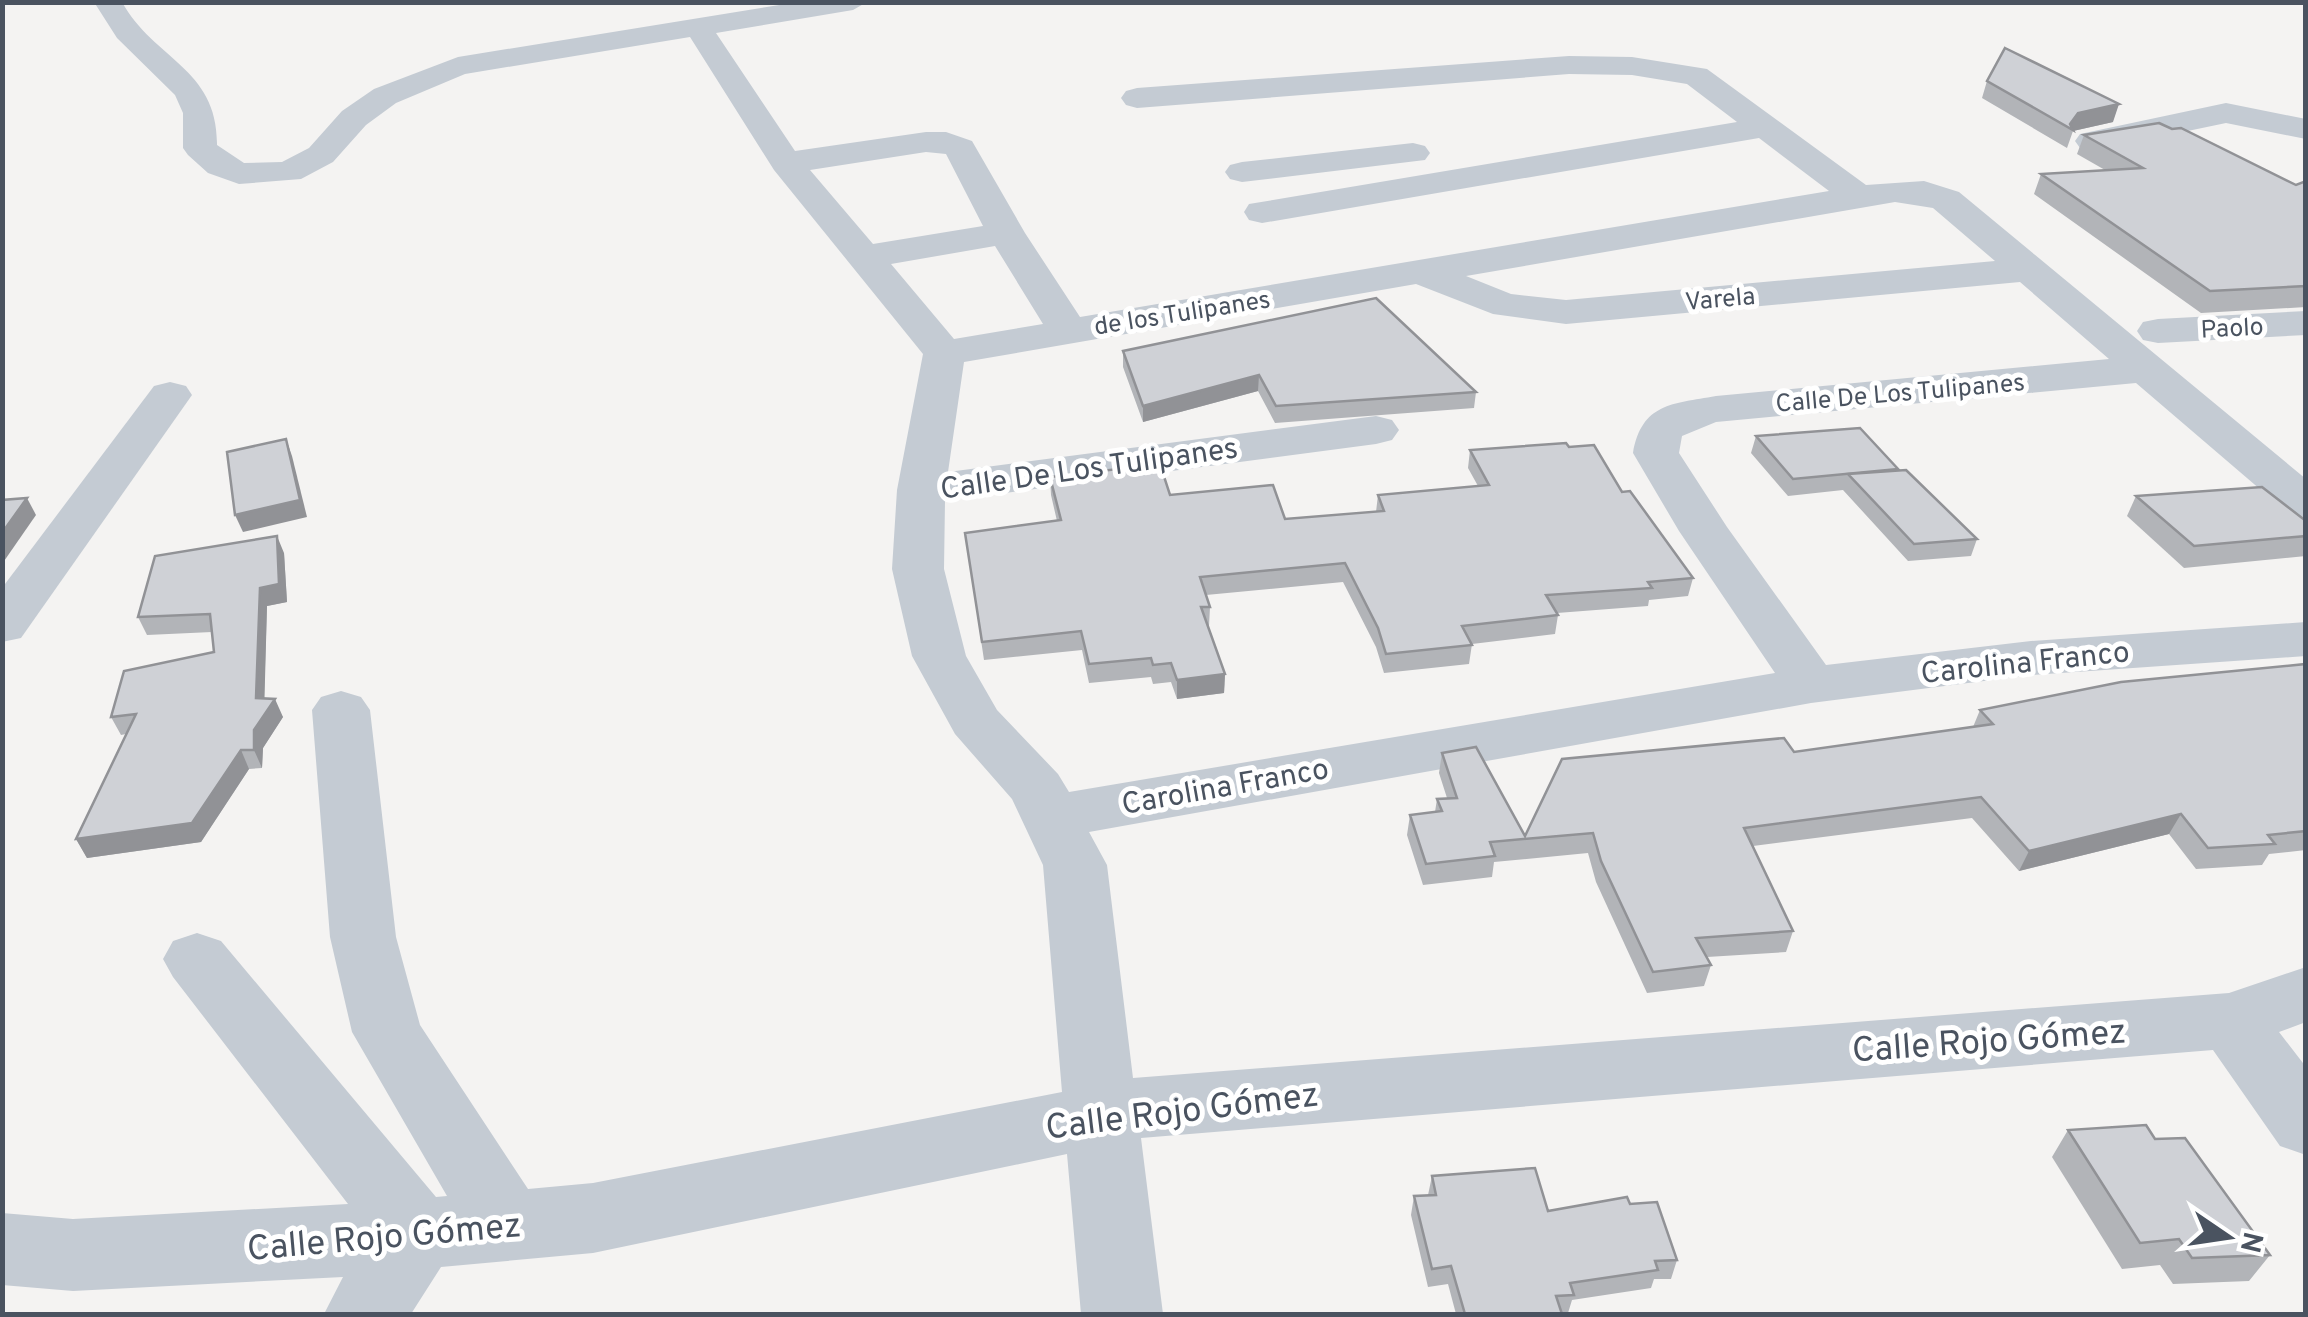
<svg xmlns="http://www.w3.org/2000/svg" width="2308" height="1317" viewBox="0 0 2308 1317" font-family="Overpass,sans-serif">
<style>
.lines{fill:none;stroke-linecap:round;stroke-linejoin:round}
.minor{fill:#c4cbd3;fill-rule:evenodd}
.wall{fill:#b2b4b8}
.shaded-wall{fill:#919296}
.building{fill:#cfd1d6;stroke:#919296;stroke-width:2.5}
.labels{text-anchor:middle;stroke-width:10;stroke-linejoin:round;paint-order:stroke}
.far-street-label{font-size:25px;fill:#4a5360;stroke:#fff}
.street-label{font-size:30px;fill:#4a5360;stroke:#fff}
.near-street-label{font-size:35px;fill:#4a5360;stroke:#fff}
</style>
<rect width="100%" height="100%" fill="#f4f3f2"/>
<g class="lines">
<!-- minor -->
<g class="minor">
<path d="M 94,2 L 122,2 C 154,60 218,68 217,145 L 244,163 L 282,162 L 309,148 L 342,111 L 374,89 L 458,57 L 798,2 L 867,2 L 853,10 L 716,33 L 795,151 L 926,132 L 946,132 L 972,141 L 1025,233 L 1080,317 L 1829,191 L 1759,138 L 1262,223 L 1249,220 L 1244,212 L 1249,204 L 1737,122 L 1687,84 L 1632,75 L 1569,74 L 1137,108 L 1126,105 L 1121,98 L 1126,91 L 1137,88 L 1569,56 L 1632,57 L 1707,69 L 1866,185 L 1924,181 L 1959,192 L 2306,479 L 2306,518 L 2289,514 L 2136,383 L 1716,422 L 1682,436 L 1679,453 L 1727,527 L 1826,665 L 2031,641 L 2306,622 L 2306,656 L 2031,675 L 1811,703 L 1089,832 L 1107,865 L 1133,1078 L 2229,993 L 2306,967 L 2306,1022 L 2279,1032 L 2306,1067 L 2306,1155 L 2280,1146 L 2213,1050 L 1141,1138 L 1163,1314 L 1081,1314 L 1067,1154 L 593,1253 L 441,1267 L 411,1314 L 324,1314 L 343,1277 L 73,1291 L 2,1285 L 2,1213 L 73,1219 L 348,1204 L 173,977 L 163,959 L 173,941 L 197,933 L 221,941 L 436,1197 L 447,1196 L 352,1032 L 330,937 L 312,710 L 321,697 L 341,691 L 361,697 L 370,710 L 396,937 L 420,1025 L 528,1189 L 593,1183 L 1062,1092 L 1043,865 L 1012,799 L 955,734 L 912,656 L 892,569 L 897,490 L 923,354 L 774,170 L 690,37 L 465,74 L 396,103 L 366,125 L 333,162 L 301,179 L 239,184 L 208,173 L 188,155 L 183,148 L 183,113 L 175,95 L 117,38 ZM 926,152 L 946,154 L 983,226 L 873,244 L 810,170 ZM 1895,202 L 1933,208 L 1995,261 L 1566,300 L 1511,294 L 1466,276 ZM 995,246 L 1043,324 L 954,339 L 891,264 ZM 2020,282 L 2109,359 L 1716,396 C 1672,404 1642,403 1633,453 L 1679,531 L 1775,673 L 1069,792 L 1058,774 L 997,710 L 966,656 L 944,569 L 945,501 L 1376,444 L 1392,440 L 1399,430 L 1392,420 L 1376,416 L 948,472 L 964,362 L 1416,284 L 1493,314 L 1566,324 Z"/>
<path d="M 2226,103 L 2306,119 L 2306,139 L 2226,123 L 2092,151 L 2080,148 L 2075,141 L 2080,134 Z"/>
<path d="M 1413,143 L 1425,146 L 1430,153 L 1425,160 L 1242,182 L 1230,179 L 1225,172 L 1230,165 L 1242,162 Z"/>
<path d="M 2306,311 L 2306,335 L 2158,343 L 2143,340 L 2137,331 L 2143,322 L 2158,319 Z"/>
<path d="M 170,382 L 186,386 L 192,395 L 21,638 L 2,642 L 2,588 L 154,386 Z"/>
</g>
</g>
<!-- wall -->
<g class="wall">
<path d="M 1987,81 L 2113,122 L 2073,131 L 2067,148 L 1982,98 Z"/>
<path d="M 2084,135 L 2296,185 L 2306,181 L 2306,307 L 2201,313 L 2034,194 L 2041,174 L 2105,170 L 2077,154 Z"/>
<path d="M 1123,351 L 1476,392 L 1474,408 L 1275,423 L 1258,391 L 1143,422 L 1123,367 Z"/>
<path d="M 1756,436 L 1898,469 L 1898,470 L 1977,539 L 1971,556 L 1908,561 L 1843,490 L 1788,496 L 1751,453 Z"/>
<path d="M 1569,447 L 1622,492 L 1693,578 L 1688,596 L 1649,600 L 1648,606 L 1557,613 L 1558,615 L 1555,634 L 1472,644 L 1469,664 L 1384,673 L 1376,647 L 1343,582 L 1206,595 L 1210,607 L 1209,626 L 1208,626 L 1225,674 L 1224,693 L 1177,699 L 1171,682 L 1153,684 L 1151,677 L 1089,683 L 1082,650 L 984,660 L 965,533 L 1057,521 L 1051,495 L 1050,477 L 1170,495 L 1285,519 L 1376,512 L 1378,495 L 1478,486 L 1468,468 L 1470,450 Z"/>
<path d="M 2136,496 L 2306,521 L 2306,556 L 2184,568 L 2127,516 Z"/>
<path d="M 284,553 L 287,602 L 267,606 L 264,698 L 283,717 L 263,748 L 262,768 L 249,769 L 201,842 L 87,858 L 76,839 L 126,734 L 121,735 L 111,717 L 214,652 L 212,632 L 147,635 L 138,617 Z"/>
<path d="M 2306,664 L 2306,850 L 2269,854 L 2262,865 L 2196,869 L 2169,834 L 2019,871 L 1972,818 L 1753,846 L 1793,931 L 1786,952 L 1707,957 L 1711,965 L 1704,986 L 1647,993 L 1596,882 L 1588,853 L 1494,862 L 1492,877 L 1423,885 L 1407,835 L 1410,815 L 1435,812 L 1437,799 L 1447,798 L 1439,773 L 1442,753 L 1525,836 L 1794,752 L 1973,727 L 1980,710 Z"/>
<path d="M 2068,1130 L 2155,1139 L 2270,1255 L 2249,1281 L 2173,1284 L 2160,1265 L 2122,1269 L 2052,1157 Z"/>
<path d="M 1432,1176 L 1548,1211 L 1630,1204 L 1677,1260 L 1671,1279 L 1654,1279 L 1651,1288 L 1572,1300 L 1568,1313 L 1562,1314 L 1456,1314 L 1448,1284 L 1428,1287 L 1411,1215 L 1414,1196 L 1428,1195 Z"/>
</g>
<!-- shaded-wall -->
<g class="shaded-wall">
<path d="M 2119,104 L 2113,122 L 2073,131 L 2070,124 L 2078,113 Z"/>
<path d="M 1259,375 L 1258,391 L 1143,422 L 1143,406 Z"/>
<path d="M 286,439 L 292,456 L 307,517 L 243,532 L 235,515 Z"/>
<path d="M 27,498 L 36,515 L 2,564 L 2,533 Z"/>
<path d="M 277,536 L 284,553 L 287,602 L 267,606 L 264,716 L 275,699 L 283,717 L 263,748 L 262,768 L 254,750 L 260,588 Z"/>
<path d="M 1225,674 L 1224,693 L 1177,699 L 1177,680 Z"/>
<path d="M 241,750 L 249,769 L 201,842 L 87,858 L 76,839 Z"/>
<path d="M 2181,814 L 2169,834 L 2019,871 L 2029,851 Z"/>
</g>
<!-- building -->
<g class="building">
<path d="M 2005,48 L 2119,104 L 2078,113 L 2070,124 L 2073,130 L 1987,81 Z"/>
<path d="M 2159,123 L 2172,129 L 2181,128 L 2296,185 L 2306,181 L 2306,286 L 2210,291 L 2041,174 L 2143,168 L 2084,135 Z"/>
<path d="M 1376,298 L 1476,392 L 1276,406 L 1259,375 L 1143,406 L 1123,351 Z"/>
<path d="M 1860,428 L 1898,469 L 1793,479 L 1756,436 Z"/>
<path d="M 286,439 L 300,500 L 235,515 L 227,452 Z"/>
<path d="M 1566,443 L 1569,447 L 1594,445 L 1622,492 L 1630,491 L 1693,578 L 1648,582 L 1652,588 L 1546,595 L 1558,615 L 1462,626 L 1472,645 L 1386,654 L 1378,628 L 1345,563 L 1200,577 L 1210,607 L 1201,607 L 1225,674 L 1177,680 L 1171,663 L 1153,665 L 1151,658 L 1089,664 L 1081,631 L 982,642 L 965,533 L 1061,520 L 1050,477 L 1160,464 L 1170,495 L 1273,485 L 1285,519 L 1384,511 L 1378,495 L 1489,485 L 1470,450 Z"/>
<path d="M 1906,470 L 1977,539 L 1914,544 L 1848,474 Z"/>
<path d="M 2262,487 L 2306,521 L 2306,536 L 2194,546 L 2136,496 Z"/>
<path d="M 27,498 L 2,533 L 2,500 Z"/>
<path d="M 277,536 L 279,584 L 260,588 L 256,698 L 275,699 L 254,730 L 254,750 L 241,750 L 192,823 L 76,839 L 136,714 L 111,717 L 124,671 L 214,652 L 210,614 L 138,617 L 155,556 Z"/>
<path d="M 2306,664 L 2306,831 L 2268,835 L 2275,844 L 2208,848 L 2181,814 L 2029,851 L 1981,797 L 1744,828 L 1793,931 L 1696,938 L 1711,965 L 1653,972 L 1601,861 L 1593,833 L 1490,842 L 1495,856 L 1426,864 L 1410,815 L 1442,811 L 1437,799 L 1457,798 L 1442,753 L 1476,747 L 1525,836 L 1562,759 L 1784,738 L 1794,752 L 1993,724 L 1980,710 L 2121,682 Z"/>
<path d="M 2146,1125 L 2155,1139 L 2185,1138 L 2270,1255 L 2192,1258 L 2179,1239 L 2140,1243 L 2068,1130 Z"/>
<path d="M 1535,1168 L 1548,1211 L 1627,1197 L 1630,1204 L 1657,1202 L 1677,1260 L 1655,1261 L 1658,1270 L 1570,1283 L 1574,1295 L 1556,1296 L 1562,1314 L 1465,1314 L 1451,1266 L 1432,1269 L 1414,1196 L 1436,1195 L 1432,1176 Z"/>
</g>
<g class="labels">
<!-- far-street labels -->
<g class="far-street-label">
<text transform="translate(1720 298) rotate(-5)" y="9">Varela</text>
<text transform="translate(1182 312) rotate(-9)" y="9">de los Tulipanes</text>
<text transform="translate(2232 327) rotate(-3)" y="9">Paolo</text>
<text transform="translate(1900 392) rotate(-5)" y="9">Calle De Los Tulipanes</text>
</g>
<!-- street labels -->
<g class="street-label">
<text transform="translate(1089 468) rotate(-8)" y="10">Calle De Los Tulipanes</text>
<text transform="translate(2025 662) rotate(-6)" y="10">Carolina Franco</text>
<text transform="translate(1225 786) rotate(-10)" y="10">Carolina Franco</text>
</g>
<!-- near-street labels -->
<g class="near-street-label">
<text transform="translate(1989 1040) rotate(-4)" y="12">Calle Rojo Gómez</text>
<text transform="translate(1182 1110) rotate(-7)" y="12">Calle Rojo Gómez</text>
<text transform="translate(384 1236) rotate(-5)" y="12">Calle Rojo Gómez</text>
</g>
</g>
<!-- border -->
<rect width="2308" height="1317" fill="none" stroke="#4a5360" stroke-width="10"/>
<!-- north arrow -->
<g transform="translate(2228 1237) rotate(103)" stroke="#ffffff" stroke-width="8" paint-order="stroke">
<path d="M0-8L18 38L0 25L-18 38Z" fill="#4a5360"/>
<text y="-15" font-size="28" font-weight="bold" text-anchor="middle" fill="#4a5360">N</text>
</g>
</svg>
